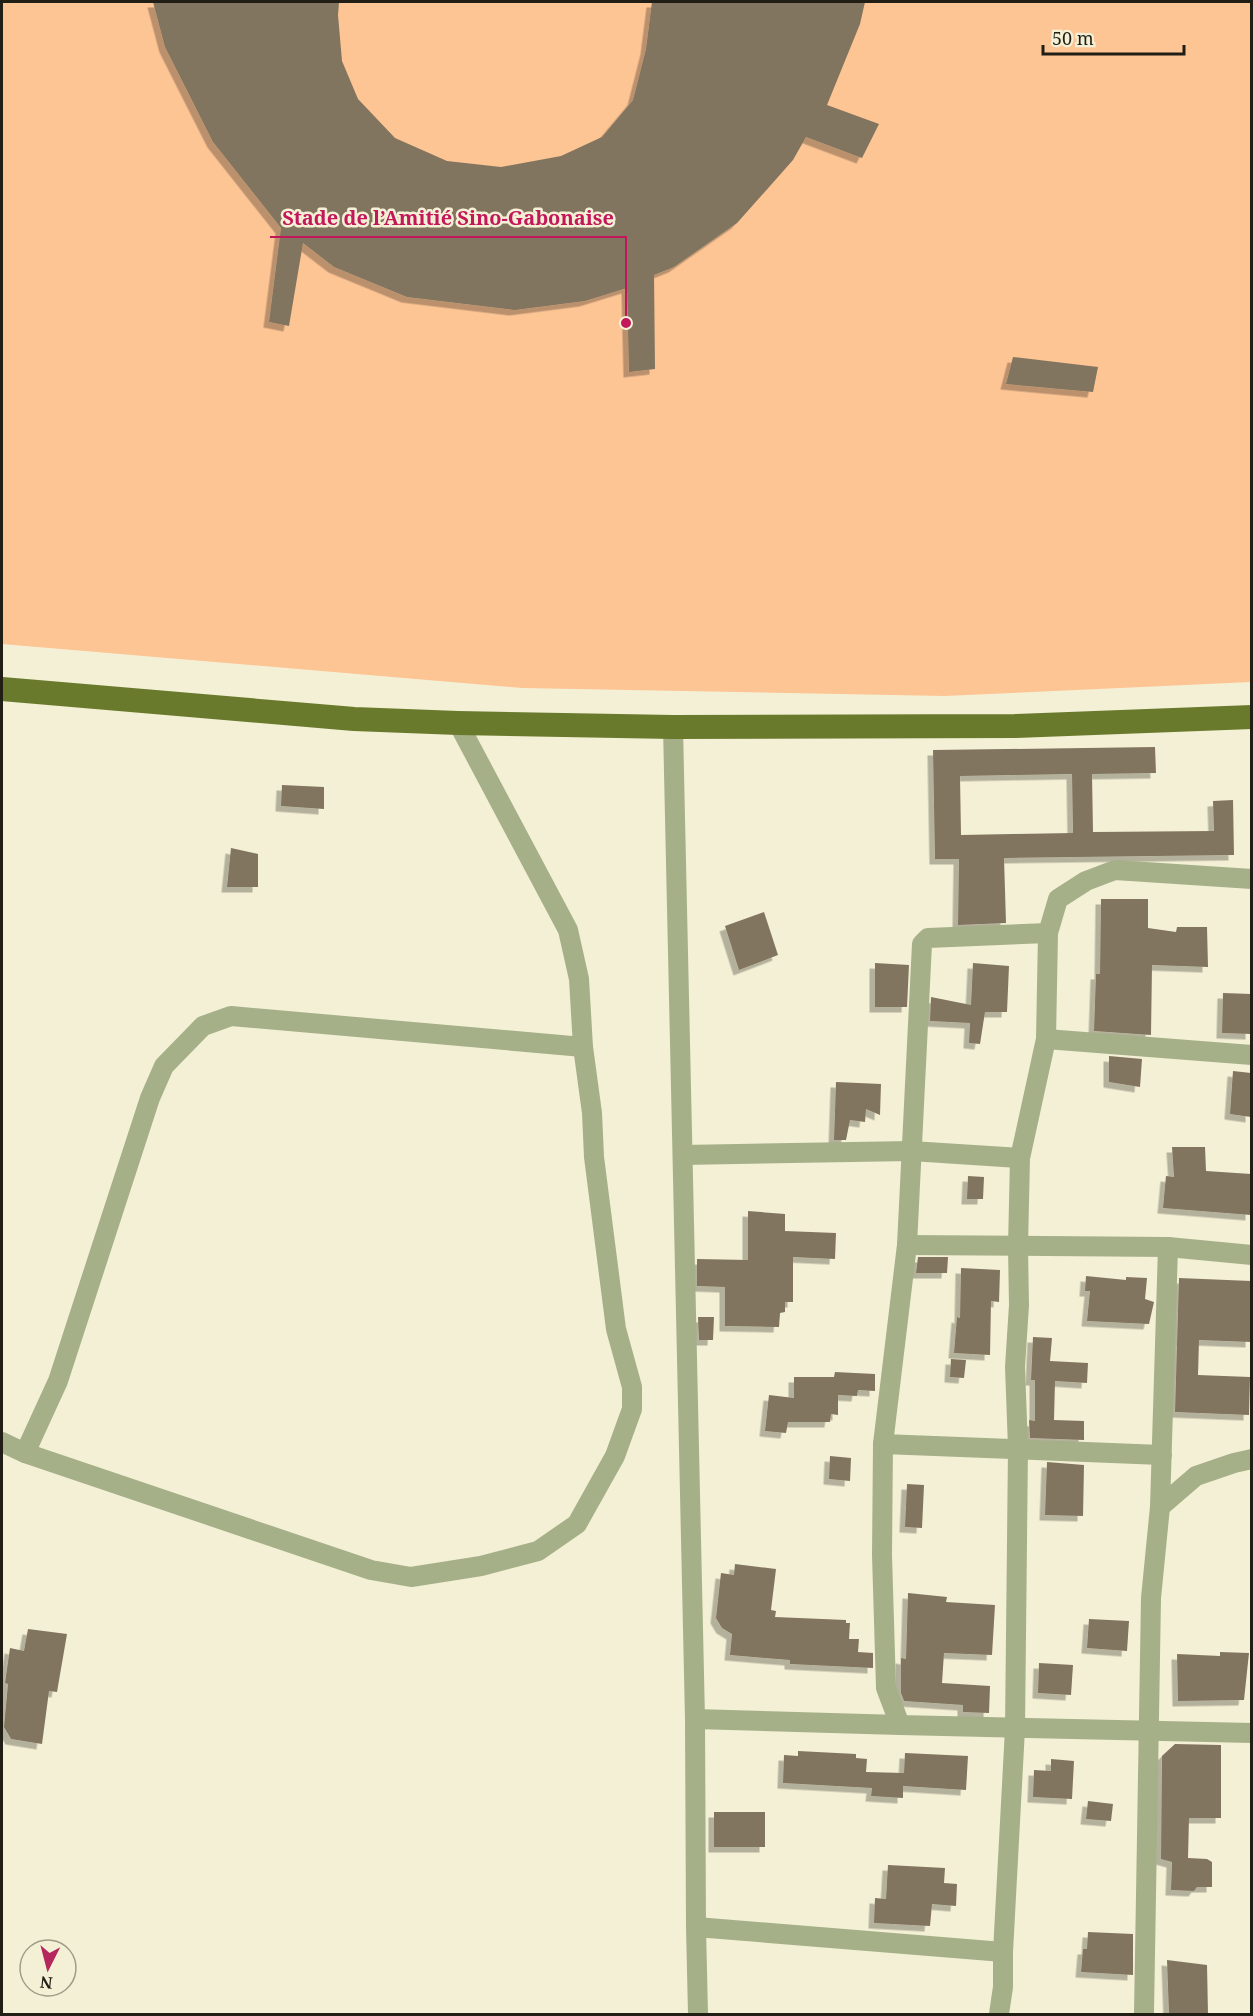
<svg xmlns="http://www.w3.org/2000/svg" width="1253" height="2016" viewBox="0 0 1253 2016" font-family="'Noto Serif',serif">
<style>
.green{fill:#fdc494}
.building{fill:#82755f;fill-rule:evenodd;filter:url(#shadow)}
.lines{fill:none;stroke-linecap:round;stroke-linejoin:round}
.minor{stroke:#a5b089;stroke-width:20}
.major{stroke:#697a2d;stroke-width:24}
.leader{fill:none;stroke:#c2185b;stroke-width:2}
.callout-dot{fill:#c2185b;stroke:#f4f0d5;stroke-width:2}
.callout-label{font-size:20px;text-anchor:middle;font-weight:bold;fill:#c2185b;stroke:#f4f0d5;stroke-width:5;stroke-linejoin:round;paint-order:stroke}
</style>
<defs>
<filter id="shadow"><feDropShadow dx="-5.5" dy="5.5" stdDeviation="0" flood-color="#0004"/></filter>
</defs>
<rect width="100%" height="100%" fill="#f4f0d5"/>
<!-- green -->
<path class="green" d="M 2,2 L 1251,2 L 1251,682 L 944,696 L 522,688 L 2,644 Z"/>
<!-- building -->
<g class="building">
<path d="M 153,2 L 339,2 L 338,15 L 342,61 L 358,99 L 395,138 L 447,161 L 501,167 L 561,156 L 602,137 L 633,100 L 646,49 L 652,2 L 865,2 L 860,24 L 827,105 L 879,124 L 862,158 L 806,137 L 793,160 L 737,223 L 674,267 L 654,275 L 655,369 L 629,372 L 627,288 L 585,301 L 515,310 L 407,297 L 334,267 L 303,243 L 289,326 L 269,322 L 281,228 L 213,142 L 165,47 Z"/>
<path d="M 1013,357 L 1098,367 L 1093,392 L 1006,384 Z"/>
<path d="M 1155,747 L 1156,773 L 1092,774 L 1093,832 L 1214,831 L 1213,801 L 1233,800 L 1234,855 L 1004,858 L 1006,923 L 958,925 L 959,859 L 935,859 L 933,750 ZM 1072,774 L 1073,833 L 961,835 L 960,776 Z"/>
<path d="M 282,785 L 324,787 L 324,809 L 281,806 Z"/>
<path d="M 231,848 L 258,854 L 258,887 L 227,887 Z"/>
<path d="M 1101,899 L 1148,899 L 1148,928 L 1176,932 L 1177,927 L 1207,927 L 1208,967 L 1152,965 L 1151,1035 L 1094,1031 L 1096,974 L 1100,974 Z"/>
<path d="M 764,912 L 778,955 L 739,970 L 725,926 Z"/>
<path d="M 875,963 L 909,965 L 907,1007 L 875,1007 Z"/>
<path d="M 973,963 L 1009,966 L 1007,1012 L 985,1012 L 980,1044 L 969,1043 L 970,1023 L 930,1021 L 931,997 L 971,1005 Z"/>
<path d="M 1223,993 L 1251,994 L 1251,1034 L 1222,1033 Z"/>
<path d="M 1109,1056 L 1142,1059 L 1140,1087 L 1109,1082 Z"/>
<path d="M 1233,1071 L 1251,1073 L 1251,1117 L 1230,1114 Z"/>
<path d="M 836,1082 L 881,1084 L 880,1115 L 866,1109 L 865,1122 L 850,1120 L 846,1140 L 834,1140 Z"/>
<path d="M 1172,1147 L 1205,1147 L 1206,1171 L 1251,1174 L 1251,1215 L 1163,1208 L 1166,1176 L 1174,1177 Z"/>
<path d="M 968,1176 L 984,1177 L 983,1199 L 967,1199 Z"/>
<path d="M 748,1211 L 785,1214 L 785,1231 L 836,1233 L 835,1259 L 793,1257 L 793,1302 L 785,1302 L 785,1312 L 780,1313 L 779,1327 L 725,1326 L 725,1287 L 697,1286 L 697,1259 L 748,1260 Z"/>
<path d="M 918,1257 L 948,1257 L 947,1273 L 916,1273 Z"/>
<path d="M 961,1268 L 1000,1270 L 999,1302 L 991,1301 L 990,1355 L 954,1353 L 957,1317 L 960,1318 Z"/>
<path d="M 1086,1276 L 1126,1280 L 1126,1277 L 1147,1278 L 1145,1299 L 1154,1302 L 1149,1324 L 1087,1321 L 1090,1291 L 1085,1291 Z"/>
<path d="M 1179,1278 L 1251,1281 L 1251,1342 L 1199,1340 L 1198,1375 L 1250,1377 L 1249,1415 L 1175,1412 Z"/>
<path d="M 698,1317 L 714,1317 L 713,1340 L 699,1340 Z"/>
<path d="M 1033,1337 L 1052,1338 L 1050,1361 L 1088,1363 L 1087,1383 L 1055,1381 L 1054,1420 L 1084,1421 L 1084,1440 L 1030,1438 L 1029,1420 L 1035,1421 L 1035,1380 L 1031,1380 Z"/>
<path d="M 951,1359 L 966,1360 L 964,1378 L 950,1377 Z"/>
<path d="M 835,1372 L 875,1374 L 875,1391 L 858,1390 L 857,1396 L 838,1395 L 838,1415 L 831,1414 L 830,1422 L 788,1422 L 786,1433 L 765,1431 L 769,1395 L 794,1398 L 794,1377 L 834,1377 Z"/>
<path d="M 830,1456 L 851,1458 L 850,1481 L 829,1479 Z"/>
<path d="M 1047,1462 L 1084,1465 L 1083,1516 L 1045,1515 Z"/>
<path d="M 907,1484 L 924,1485 L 922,1528 L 905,1527 Z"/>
<path d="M 735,1564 L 776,1569 L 771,1610 L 776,1611 L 775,1617 L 846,1620 L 846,1623 L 850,1623 L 849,1639 L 859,1639 L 858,1652 L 873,1653 L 873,1668 L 790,1664 L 790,1660 L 730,1655 L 732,1634 L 722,1628 L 716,1618 L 721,1573 L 734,1575 Z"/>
<path d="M 908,1593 L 947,1597 L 946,1602 L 995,1605 L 992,1655 L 944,1653 L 942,1683 L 990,1686 L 989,1713 L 963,1712 L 963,1705 L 904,1701 L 901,1693 L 901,1658 L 906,1659 Z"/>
<path d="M 1089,1619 L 1129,1621 L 1127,1651 L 1087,1648 Z"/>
<path d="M 28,1629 L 67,1634 L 57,1692 L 49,1691 L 42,1744 L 11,1739 L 4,1727 L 8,1684 L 5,1683 L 10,1648 L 24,1651 Z"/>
<path d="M 1220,1652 L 1249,1653 L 1244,1700 L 1178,1701 L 1177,1654 L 1220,1656 Z"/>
<path d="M 1039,1663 L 1073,1665 L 1071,1695 L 1038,1693 Z"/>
<path d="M 1175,1744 L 1221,1745 L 1221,1818 L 1189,1818 L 1188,1858 L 1207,1859 L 1212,1862 L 1212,1887 L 1197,1887 L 1194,1891 L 1171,1890 L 1172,1862 L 1161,1859 L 1162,1756 Z"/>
<path d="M 798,1751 L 856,1754 L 856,1758 L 867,1759 L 866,1772 L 904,1773 L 905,1753 L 968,1756 L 966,1790 L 903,1786 L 903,1798 L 871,1796 L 872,1788 L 783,1783 L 784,1755 L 798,1756 Z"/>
<path d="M 1051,1759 L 1074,1761 L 1072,1799 L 1033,1797 L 1034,1770 L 1051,1771 Z"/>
<path d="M 1088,1801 L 1113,1804 L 1111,1821 L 1086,1819 Z"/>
<rect x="714" y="1812" width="51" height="35"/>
<path d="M 888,1865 L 945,1868 L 944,1883 L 957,1884 L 956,1906 L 932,1904 L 930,1926 L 874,1923 L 875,1898 L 886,1899 Z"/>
<path d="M 1088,1932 L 1133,1934 L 1133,1975 L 1081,1972 L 1083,1949 L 1087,1949 Z"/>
<path d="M 1167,1960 L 1207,1965 L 1208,2014 L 1169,2014 Z"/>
</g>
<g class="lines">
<!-- minor -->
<g class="minor">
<path d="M 673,727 L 695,1719 L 696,1927 L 698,2014"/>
<path d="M 1048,933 L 928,938 L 922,944 L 907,1245 L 883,1444 L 882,1555 L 886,1688 L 900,1725 L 1252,1733"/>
<path d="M 1046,1039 L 1252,1055"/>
<path d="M 683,1155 L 911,1151 L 1020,1158"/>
<path d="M 907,1245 L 1168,1247 L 1252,1255"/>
<path d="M 2,1442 L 25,1453 L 371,1570 L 411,1577 L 481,1566 L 538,1551 L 577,1524 L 615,1456 L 632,1409 L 632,1387 L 616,1329 L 594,1157 L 592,1113 L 583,1047 L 579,979 L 568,930 L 458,723"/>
<path d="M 883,1444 L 1162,1455"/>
<path d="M 25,1453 L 58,1381 L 150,1098 L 164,1066 L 203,1026 L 231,1016 L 583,1047"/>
<path d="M 1160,1507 L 1196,1476 L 1234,1463 L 1252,1459"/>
<path d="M 695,1719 L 900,1725"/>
<path d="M 696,1927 L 1003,1952"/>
<path d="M 999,2014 L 1003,1987 L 1003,1952 L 1015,1729 L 1018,1448 L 1015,1367 L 1019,1305 L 1018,1247 L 1020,1158 L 1046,1039 L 1048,933 L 1058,899 L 1086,881 L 1115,870 L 1252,879"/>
<path d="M 1144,2014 L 1151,1598 L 1160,1507 L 1168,1247"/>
</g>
<!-- major -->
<path class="major" d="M 2,689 L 354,719 L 458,723 L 673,727 L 1015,726 L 1252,717"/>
</g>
<!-- callouts -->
<path class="leader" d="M626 323L626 237H270"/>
<circle class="callout-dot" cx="626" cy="323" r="6"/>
<g class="callout-label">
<text x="448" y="225">Stade de l’Amitié Sino-Gabonaise</text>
</g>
<!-- border -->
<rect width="1253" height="2016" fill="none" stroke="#211f15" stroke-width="6"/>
<!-- north arrow -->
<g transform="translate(48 1968) rotate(186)"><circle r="28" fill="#f4f0d5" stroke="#a09c88" stroke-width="1.5"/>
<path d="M0-4.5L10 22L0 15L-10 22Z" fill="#b5285e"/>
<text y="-9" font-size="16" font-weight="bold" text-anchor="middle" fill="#211f15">N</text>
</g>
<!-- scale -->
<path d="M1043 45v9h141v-9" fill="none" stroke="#211f15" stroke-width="3"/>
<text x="1052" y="45" font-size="18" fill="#211f15" stroke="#f4f0d5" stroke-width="4.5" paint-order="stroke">50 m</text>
</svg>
